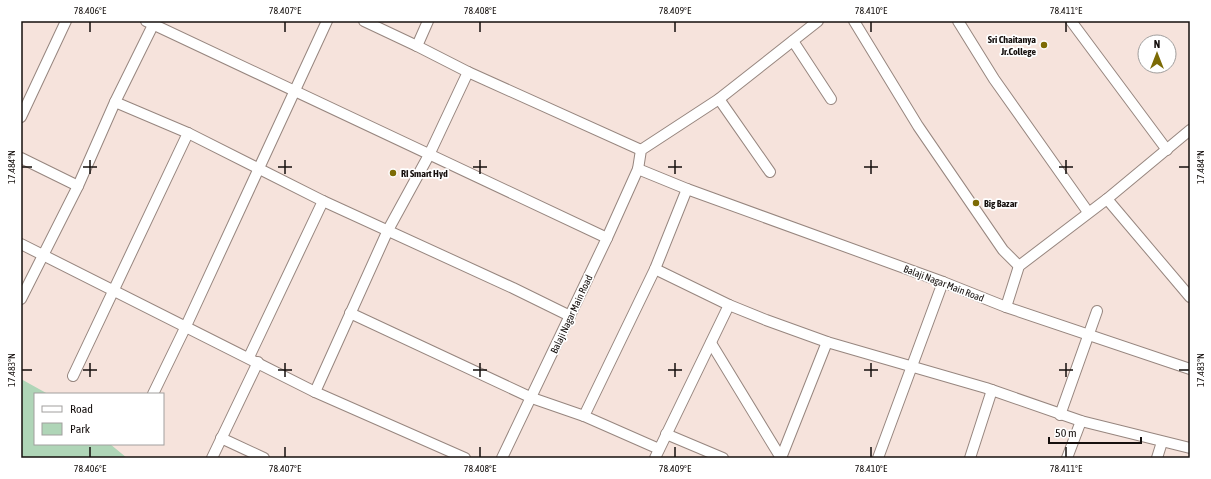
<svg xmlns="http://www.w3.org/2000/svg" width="1211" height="479" viewBox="0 0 1211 479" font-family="'Asap Condensed',sans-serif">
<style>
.green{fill:#afd5b7}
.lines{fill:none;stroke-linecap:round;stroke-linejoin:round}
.minor-casing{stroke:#97867f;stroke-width:12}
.minor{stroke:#fff;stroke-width:10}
.ticks{fill:none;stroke:#150f0d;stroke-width:1.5}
.poi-dot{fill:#7c6b05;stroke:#fff;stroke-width:1.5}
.labels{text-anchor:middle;stroke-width:3.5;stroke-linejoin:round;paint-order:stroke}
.poi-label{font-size:10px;font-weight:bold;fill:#150f0d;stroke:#fff;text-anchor:start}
.street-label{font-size:10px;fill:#150f0d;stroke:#fff}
.neatline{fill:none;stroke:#150f0d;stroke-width:1.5}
.ticks-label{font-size:10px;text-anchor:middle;fill:#150f0d}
</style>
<rect width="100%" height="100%" fill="#f6e3dc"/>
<!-- green -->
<path class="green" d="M 21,379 L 48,394 L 35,394 L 35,444 L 110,444 L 127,458 L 21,458 Z"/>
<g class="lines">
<!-- minor casing -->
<g class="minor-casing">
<g id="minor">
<path d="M 146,21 L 607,238"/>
<path d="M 364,21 L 417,46"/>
<path d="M 428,21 L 417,46 L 468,72 L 641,150"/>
<path d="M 854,21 L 918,126 L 1003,250 L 1019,266"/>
<path d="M 958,21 L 994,79 L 1088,212"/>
<path d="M 1071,21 L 1167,150"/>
<path d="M 793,41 L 831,99"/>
<path d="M 719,99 L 770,172"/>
<path d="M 115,102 L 188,133 L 323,201 L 513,288 L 570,316"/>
<path d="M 21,117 L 66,21"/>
<path d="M 21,158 L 78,186"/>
<path d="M 638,169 L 687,189 L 943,282 L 1006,307 L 1190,369"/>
<path d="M 1107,199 L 1190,297"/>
<path d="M 21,244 L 315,392 L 465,458"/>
<path d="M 655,269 L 729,305 L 766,320 L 827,342 L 986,388 L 1081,421 L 1190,448"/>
<path d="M 21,299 L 78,186 L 115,102 L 155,21"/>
<path d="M 1006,307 L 1019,266 L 1107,199 L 1190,130"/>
<path d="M 350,313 L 532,398 L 584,416 L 659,449"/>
<path d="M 711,343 L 781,458"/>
<path d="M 249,357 L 323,201"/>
<path d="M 73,376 L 188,133"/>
<path d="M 315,392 L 388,230 L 429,155 L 468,72"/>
<path d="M 153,394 L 186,326 L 327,21"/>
<path d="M 1060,415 L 1097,311"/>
<path d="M 584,416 L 655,269 L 687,189"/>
<path d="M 666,434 L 723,458"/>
<path d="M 221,438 L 264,458"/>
<path d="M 212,458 L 258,362"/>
<path d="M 502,458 L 607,238 L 638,169 L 641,150 L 719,99 L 818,21"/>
<path d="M 655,458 L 729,305"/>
<path d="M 781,458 L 827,342"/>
<path d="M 878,458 L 943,282"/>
<path d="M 970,458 L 992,390"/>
<path d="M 1067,458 L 1081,421"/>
<path d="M 1157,458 L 1162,442"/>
</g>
</g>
<!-- minor -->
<use href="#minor" class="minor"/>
</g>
<!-- ticks -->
<path class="ticks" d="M 90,22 L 90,32M 285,22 L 285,32M 480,22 L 480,32M 675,22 L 675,32M 871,22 L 871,32M 1066,22 L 1066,32M 90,160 L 90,174M 285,160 L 285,174M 480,160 L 480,174M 675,160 L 675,174M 871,160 L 871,174M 1066,160 L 1066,174M 22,167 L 32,167M 83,167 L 97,167M 278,167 L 292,167M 473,167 L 487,167M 668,167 L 682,167M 864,167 L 878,167M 1059,167 L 1073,167M 1179,167 L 1189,167M 90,363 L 90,377M 285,363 L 285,377M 480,363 L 480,377M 675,363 L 675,377M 871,363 L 871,377M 1066,363 L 1066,377M 22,370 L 32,370M 83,370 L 97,370M 278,370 L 292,370M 473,370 L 487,370M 668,370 L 682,370M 864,370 L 878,370M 1059,370 L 1073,370M 1179,370 L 1189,370M 90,447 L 90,457M 285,447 L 285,457M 480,447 L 480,457M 675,447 L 675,457M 871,447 L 871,457M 1066,447 L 1066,457"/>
<!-- markers -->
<g class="poi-dot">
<circle cx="1044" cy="45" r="4"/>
<circle cx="393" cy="173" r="4"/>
<circle cx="976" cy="203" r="4"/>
</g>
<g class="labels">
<!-- poi labels -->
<g class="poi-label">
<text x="1036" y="43" text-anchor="end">Sri Chaitanya<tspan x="1036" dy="12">Jr.College</tspan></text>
<text x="401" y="177">RI Smart Hyd</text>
<text x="984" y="207">Big Bazar</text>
</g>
<!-- street labels -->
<g class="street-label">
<text transform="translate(944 283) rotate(21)" y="4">Balaji Nagar Main Road</text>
<text transform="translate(571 314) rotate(-65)" y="4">Balaji Nagar Main Road</text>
</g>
</g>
<!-- border -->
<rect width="1211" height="479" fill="none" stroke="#ffffff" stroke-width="44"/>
<!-- legend -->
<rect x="34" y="393" width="130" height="52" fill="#ffffff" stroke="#a19f9e"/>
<rect x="42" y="406" width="20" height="6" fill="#ffffff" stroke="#a19f9e"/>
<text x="70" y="413" font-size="12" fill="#150f0d">Road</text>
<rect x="42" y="423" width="20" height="12" fill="#afd5b7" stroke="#a19f9e"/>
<text x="70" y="433" font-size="12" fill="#150f0d">Park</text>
<!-- north arrow -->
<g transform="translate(1157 54)"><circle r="19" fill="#ffffff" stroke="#a19f9e"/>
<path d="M0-3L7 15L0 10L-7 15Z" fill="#7c6b05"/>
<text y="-6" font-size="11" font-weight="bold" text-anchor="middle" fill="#150f0d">N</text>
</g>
<!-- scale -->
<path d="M1049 437v6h92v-6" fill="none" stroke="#150f0d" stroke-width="2"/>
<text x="1055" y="437" font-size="12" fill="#150f0d" stroke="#ffffff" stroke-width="3" paint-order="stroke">50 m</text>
<rect x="22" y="22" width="1167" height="435" class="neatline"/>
<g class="ticks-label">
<text x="90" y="14">78.406°E</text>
<text x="285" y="14">78.407°E</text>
<text x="480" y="14">78.408°E</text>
<text x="675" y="14">78.409°E</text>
<text x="871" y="14">78.410°E</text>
<text x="1066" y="14">78.411°E</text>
<text transform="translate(11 167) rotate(-90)" y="4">17.484°N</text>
<text transform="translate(1200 167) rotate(-90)" y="4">17.484°N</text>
<text transform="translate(11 370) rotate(-90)" y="4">17.483°N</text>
<text transform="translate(1200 370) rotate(-90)" y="4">17.483°N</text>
<text x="90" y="472">78.406°E</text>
<text x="285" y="472">78.407°E</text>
<text x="480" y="472">78.408°E</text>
<text x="675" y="472">78.409°E</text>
<text x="871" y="472">78.410°E</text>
<text x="1066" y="472">78.411°E</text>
</g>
</svg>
